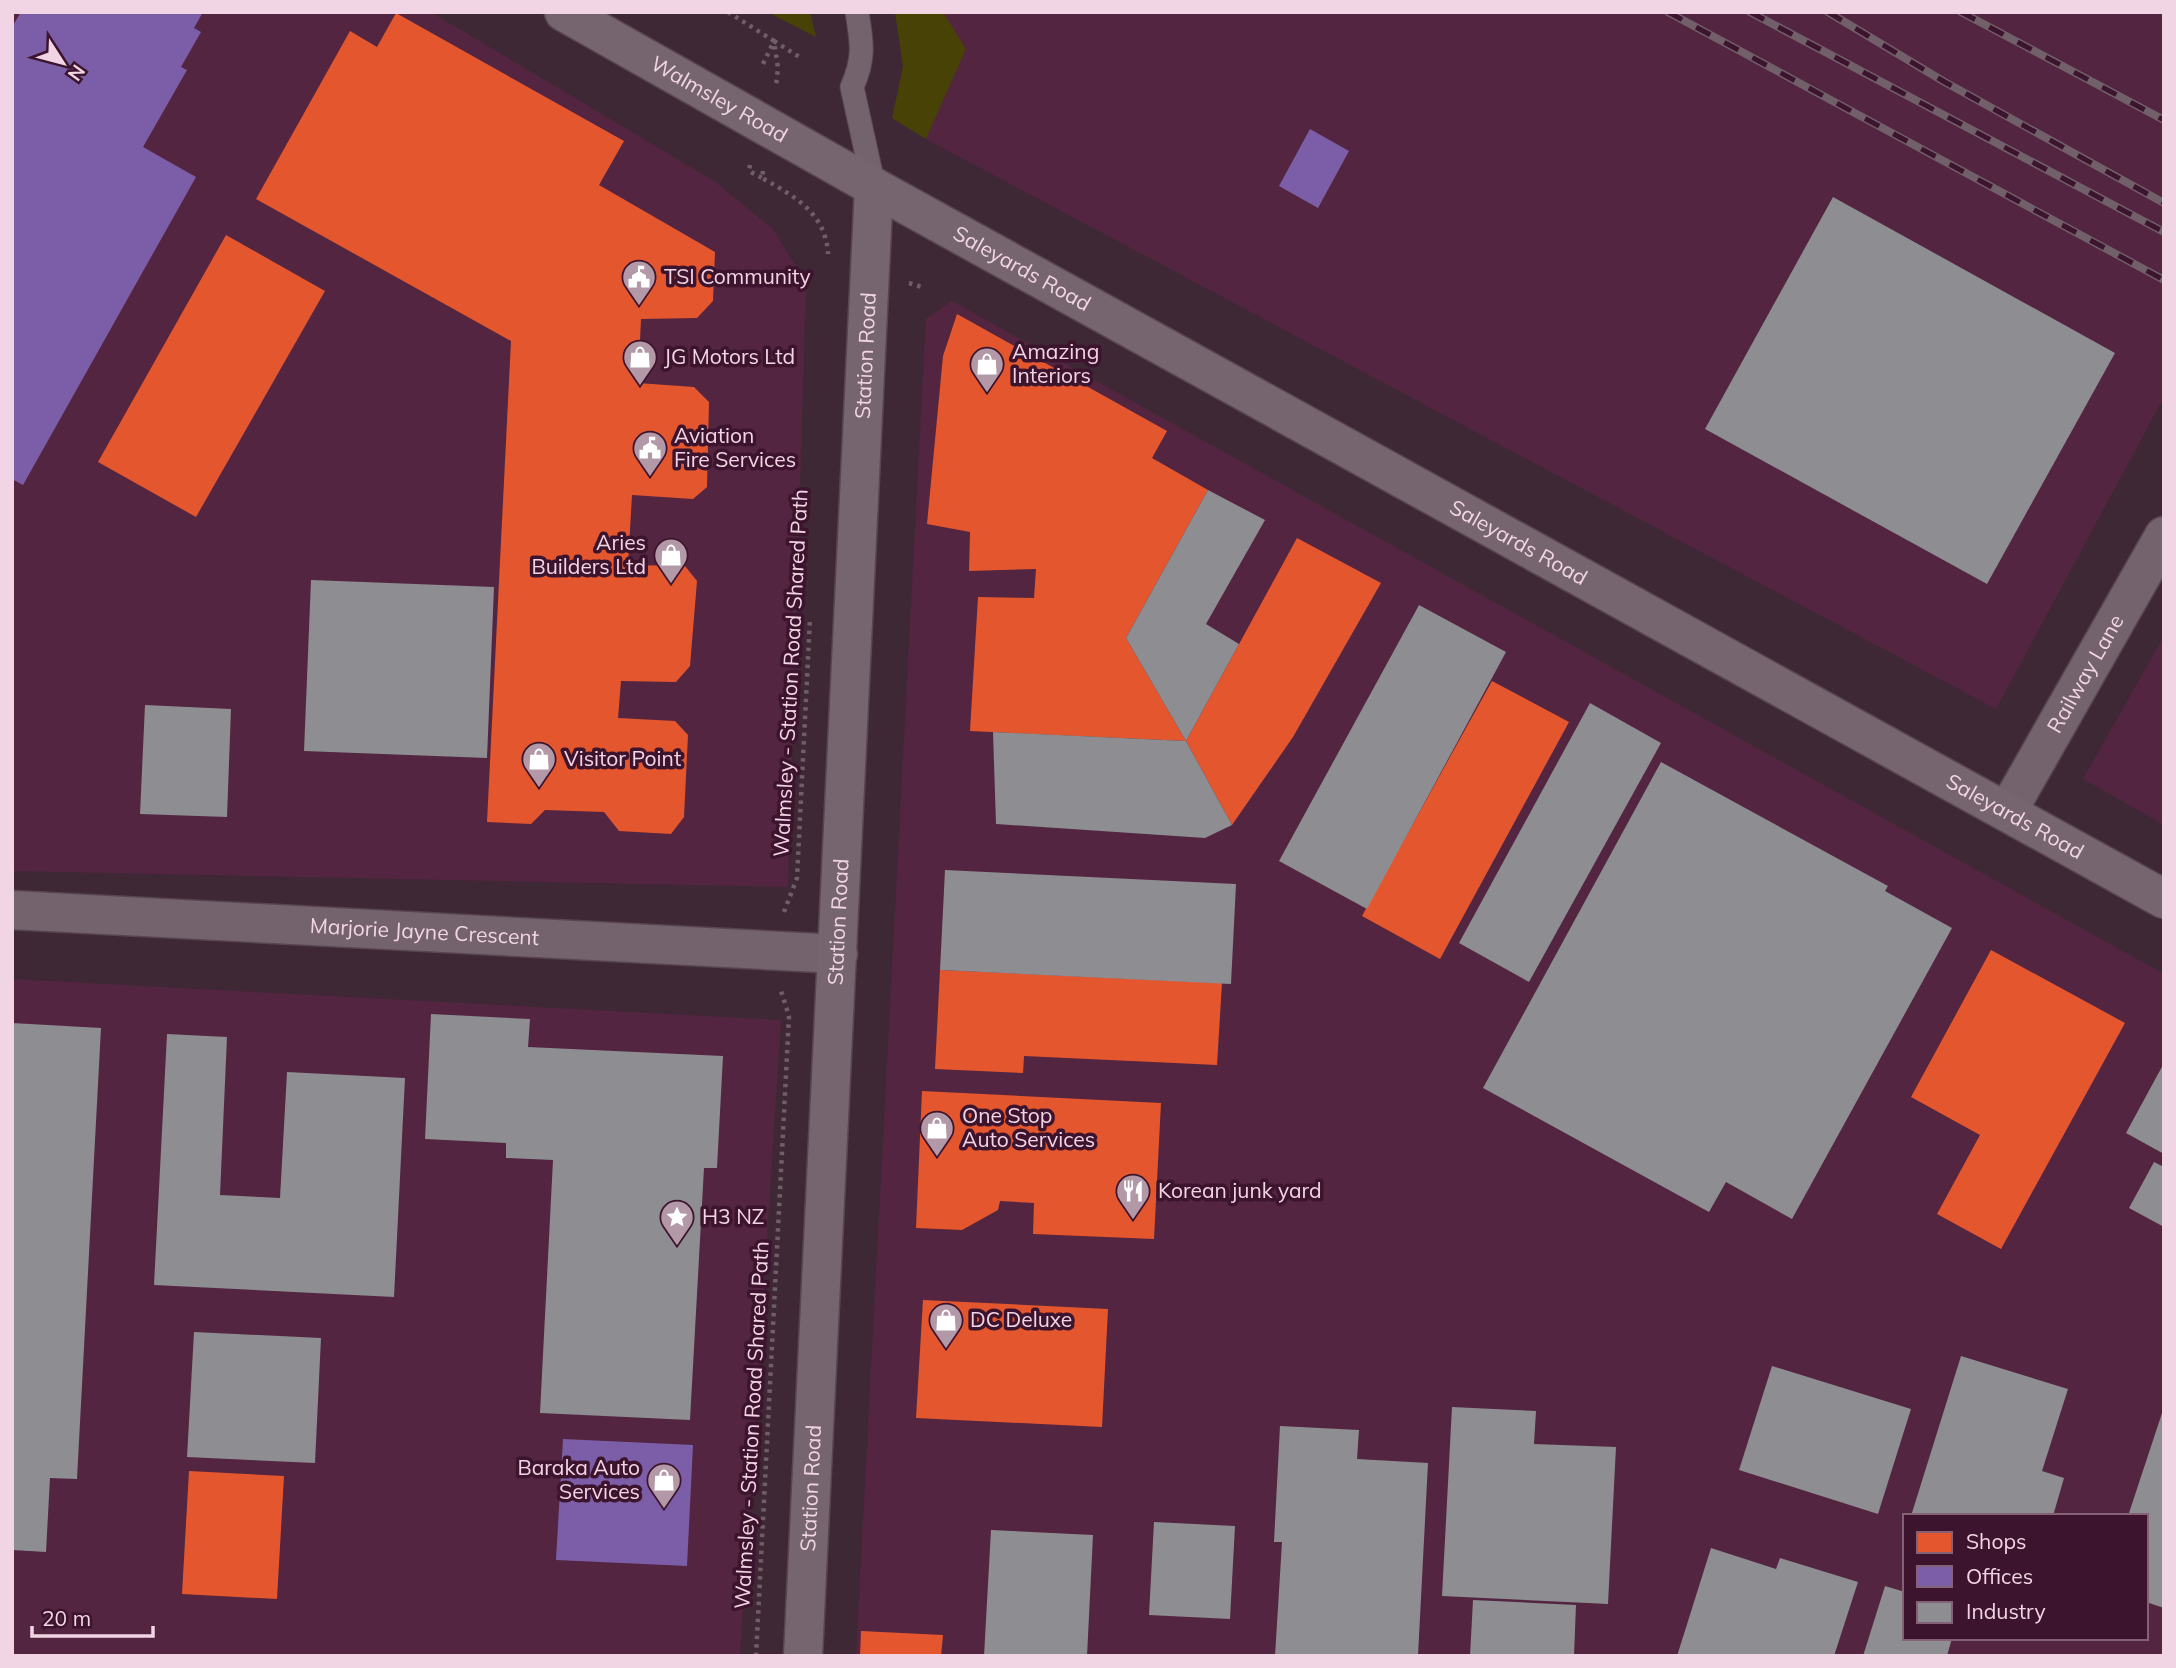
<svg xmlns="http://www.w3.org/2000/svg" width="2176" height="1668" viewBox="0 0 2176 1668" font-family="Mulish,sans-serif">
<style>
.built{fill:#532540;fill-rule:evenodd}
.green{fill:#494207}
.shops{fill:#e4572e}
.offices{fill:#7b5ea7}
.industry{fill:#8d8d92}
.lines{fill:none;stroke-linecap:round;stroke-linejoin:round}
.lane-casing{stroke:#584550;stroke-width:25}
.street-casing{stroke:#584550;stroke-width:41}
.secondary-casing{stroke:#584550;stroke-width:41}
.path{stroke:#6f5e68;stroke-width:4.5;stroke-dasharray:3.5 5;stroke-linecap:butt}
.lane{stroke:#74636c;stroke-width:23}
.street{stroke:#74636c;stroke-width:38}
.secondary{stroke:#76646e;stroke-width:38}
.rail-casing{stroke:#715f6a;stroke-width:8}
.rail{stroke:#3d142d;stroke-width:5;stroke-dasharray:16;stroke-linecap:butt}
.labels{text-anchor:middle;stroke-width:7;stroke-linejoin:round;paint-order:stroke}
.street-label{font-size:21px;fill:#f2d5e4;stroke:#3d142d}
.poi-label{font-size:21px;fill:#f2d5e4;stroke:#3d142d;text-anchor:start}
</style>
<rect width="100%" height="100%" fill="#3e2835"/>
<!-- built -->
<g class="built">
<path d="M 12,12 L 431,12 L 714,181 L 773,229 L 806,283 L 788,887 L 12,871 Z"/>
<path d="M 943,12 L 2164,12 L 2164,397 L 1996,709 L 926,139 L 966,49 Z"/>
<path d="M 952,301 L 2164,974 L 2164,1656 L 856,1656 L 926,319 ZM 1905,1516 L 2146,1516 L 2146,1638 L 1905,1638 Z"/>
<path d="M 2164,636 L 2164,825 L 2083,779 Z"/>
<path d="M 12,979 L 781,1020 L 740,1656 L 12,1656 Z"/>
</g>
<!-- green -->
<g class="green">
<path d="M 767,12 L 810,12 L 816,37 Z"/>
<path d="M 895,12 L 943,12 L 966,49 L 926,139 L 892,118 L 903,67 Z"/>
</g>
<!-- shops -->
<g class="shops">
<path d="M 396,13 L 624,141 L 599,185 L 715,252 L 713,301 L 697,318 L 641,319 L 638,383 L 694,387 L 709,402 L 707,487 L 693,499 L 632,495 L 628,565 L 685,566 L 697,581 L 690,666 L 676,682 L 621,681 L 618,718 L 675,721 L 688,735 L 684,817 L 671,834 L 619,831 L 604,812 L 545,810 L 531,824 L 487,822 L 511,341 L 256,199 L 350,31 L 377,47 Z"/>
<path d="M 226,235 L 325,291 L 196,517 L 98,462 Z"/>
<path d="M 957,314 L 1167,431 L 1152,458 L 1208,490 L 1126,638 L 1186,741 L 970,731 L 978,597 L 1034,598 L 1036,569 L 969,571 L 970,532 L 927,524 L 943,356 Z"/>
<path d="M 1297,538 L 1381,583 L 1293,737 L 1232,825 L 1186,741 Z"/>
<path d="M 1492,681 L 1569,722 L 1440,959 L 1362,916 Z"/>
<path d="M 1991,950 L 2125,1023 L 2001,1249 L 1937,1214 L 1980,1135 L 1911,1097 Z"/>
<path d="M 940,970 L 1222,983 L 1217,1065 L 1024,1056 L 1023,1073 L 935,1069 Z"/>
<path d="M 922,1091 L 1161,1103 L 1154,1239 L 1033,1234 L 1034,1203 L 1000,1201 L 998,1210 L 962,1230 L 916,1228 Z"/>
<path d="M 923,1300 L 1108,1309 L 1102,1427 L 916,1418 Z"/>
<path d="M 189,1471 L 284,1476 L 277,1599 L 182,1594 Z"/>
<path d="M 861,1631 L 943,1635 L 941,1656 L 860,1656 Z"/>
</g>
<!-- offices -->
<g class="offices">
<path d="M 21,12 L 203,12 L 194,28 L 201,32 L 181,67 L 187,70 L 143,147 L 196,177 L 23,485 L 12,479 L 12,27 Z"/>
<path d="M 1310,129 L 1349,151 L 1318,208 L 1279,186 Z"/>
<path d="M 563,1439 L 693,1445 L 687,1566 L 556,1560 Z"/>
</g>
<!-- industry -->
<g class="industry">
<path d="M 1833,197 L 2115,353 L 1987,584 L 1705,429 Z"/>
<path d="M 1208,490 L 1265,520 L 1206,624 L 1239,644 L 1186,741 L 1126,638 Z"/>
<path d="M 311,580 L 494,587 L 487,758 L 304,751 Z"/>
<path d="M 1419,605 L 1506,652 L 1367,909 L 1279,861 Z"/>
<path d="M 1590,703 L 1661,743 L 1529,982 L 1459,943 Z"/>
<path d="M 145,705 L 231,709 L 227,817 L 140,814 Z"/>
<path d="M 993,732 L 1186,741 L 1232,825 L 1205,838 L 996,824 Z"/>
<path d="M 1661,762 L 1888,886 L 1885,891 L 1952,928 L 1792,1219 L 1726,1182 L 1709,1212 L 1483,1088 Z"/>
<path d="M 945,870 L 1236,884 L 1231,984 L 940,970 Z"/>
<path d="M 431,1014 L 530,1019 L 528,1047 L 723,1056 L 717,1168 L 704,1168 L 690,1420 L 540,1413 L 553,1160 L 506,1158 L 506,1143 L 425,1139 Z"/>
<path d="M 12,1023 L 101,1028 L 77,1479 L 50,1478 L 46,1552 L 12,1550 Z"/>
<path d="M 167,1034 L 227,1037 L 220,1195 L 280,1198 L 287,1072 L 405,1078 L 394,1297 L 154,1285 Z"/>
<path d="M 2164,1063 L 2164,1154 L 2126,1133 Z"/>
<path d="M 2154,1162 L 2164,1167 L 2164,1227 L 2129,1208 Z"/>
<path d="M 194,1332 L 321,1338 L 315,1463 L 187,1457 Z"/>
<path d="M 1961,1356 L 2068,1389 L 2042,1471 L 2064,1478 L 2053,1516 L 1911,1516 Z"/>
<path d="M 1772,1366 L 1911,1409 L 1878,1514 L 1739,1470 Z"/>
<path d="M 1452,1407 L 1536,1411 L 1534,1444 L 1616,1447 L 1608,1604 L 1442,1596 Z"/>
<path d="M 2164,1407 L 2164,1608 L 2146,1602 L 2146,1516 L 2128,1516 Z"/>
<path d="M 1280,1426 L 1359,1430 L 1357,1459 L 1428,1463 L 1418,1656 L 1275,1656 L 1282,1542 L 1274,1542 Z"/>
<path d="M 1154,1522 L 1235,1526 L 1230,1619 L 1149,1615 Z"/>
<path d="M 991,1530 L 1093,1535 L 1087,1656 L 984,1656 Z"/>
<path d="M 1711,1548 L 1776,1569 L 1780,1558 L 1858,1582 L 1834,1656 L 1677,1656 Z"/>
<path d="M 1885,1586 L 1905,1592 L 1905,1638 L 1952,1638 L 1947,1656 L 1863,1656 Z"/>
<path d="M 1473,1600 L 1576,1605 L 1574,1656 L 1470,1656 Z"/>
</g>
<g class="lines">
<!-- lane casing -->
<g class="lane-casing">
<path id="lane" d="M 857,12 C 862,43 865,58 852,87 L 874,187"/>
</g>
<!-- street casing -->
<g class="street-casing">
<g id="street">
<path id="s1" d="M 2007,812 L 2164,536"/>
<path id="s2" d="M 12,910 L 838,954"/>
</g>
</g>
<!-- secondary casing -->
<g class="secondary-casing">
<g id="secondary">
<path id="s3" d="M 564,12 L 874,187 L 2164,899"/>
<path id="s4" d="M 803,1656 L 874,187"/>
</g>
</g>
<!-- path -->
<g class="path">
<path d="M 728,12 L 774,41 L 778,68 L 776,86"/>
<path d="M 763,64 L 774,41 L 801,58"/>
<path d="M 750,165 L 749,171 L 762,178"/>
<path d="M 763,171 L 762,178 C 794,196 826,213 828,254"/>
<path d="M 909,283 L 922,287"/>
<path d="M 784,912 L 797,878 L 810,619"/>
<path d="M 756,1656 L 789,1016 L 781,991"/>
</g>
<!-- lane -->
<use href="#lane" class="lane"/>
<!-- street -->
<use href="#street" class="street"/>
<!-- secondary -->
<use href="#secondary" class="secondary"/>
<!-- rail casing -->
<g class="rail-casing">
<g id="rail">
<path d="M 1668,12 L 2164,280"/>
<path d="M 1750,12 L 2164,232"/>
<path d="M 1828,12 L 1943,81 L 2164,203"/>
<path d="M 1961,12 L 2164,120"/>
</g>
</g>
<!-- rail -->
<use href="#rail" class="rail"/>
</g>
<!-- icons -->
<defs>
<g id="civic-pin" transform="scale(1.75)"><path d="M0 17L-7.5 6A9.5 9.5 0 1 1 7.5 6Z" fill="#b398a7" stroke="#3d142d"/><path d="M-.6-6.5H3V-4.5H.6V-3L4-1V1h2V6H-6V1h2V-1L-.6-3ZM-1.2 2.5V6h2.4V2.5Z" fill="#fff"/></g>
<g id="shop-pin" transform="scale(1.75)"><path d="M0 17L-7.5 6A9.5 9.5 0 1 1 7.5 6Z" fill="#b398a7" stroke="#3d142d"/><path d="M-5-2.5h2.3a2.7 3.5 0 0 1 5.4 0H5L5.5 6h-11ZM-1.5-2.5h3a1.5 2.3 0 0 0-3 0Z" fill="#fff"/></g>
<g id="restaurant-pin" transform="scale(1.75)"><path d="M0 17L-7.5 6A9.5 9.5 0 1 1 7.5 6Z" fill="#b398a7" stroke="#3d142d"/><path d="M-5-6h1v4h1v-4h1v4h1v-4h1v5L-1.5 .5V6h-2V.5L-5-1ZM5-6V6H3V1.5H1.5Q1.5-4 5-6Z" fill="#fff"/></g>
<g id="sight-pin" transform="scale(1.75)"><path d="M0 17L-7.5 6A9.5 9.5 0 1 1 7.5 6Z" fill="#b398a7" stroke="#3d142d"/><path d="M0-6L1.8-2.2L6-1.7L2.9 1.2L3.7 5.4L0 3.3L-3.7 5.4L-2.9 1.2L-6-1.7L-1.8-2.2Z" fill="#fff"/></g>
</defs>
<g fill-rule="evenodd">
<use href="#civic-pin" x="639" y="277"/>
<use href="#shop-pin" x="640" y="357"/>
<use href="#shop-pin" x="987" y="364"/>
<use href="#civic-pin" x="650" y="448"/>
<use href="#shop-pin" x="671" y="555"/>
<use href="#shop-pin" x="539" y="759"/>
<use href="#shop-pin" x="937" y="1128"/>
<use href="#restaurant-pin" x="1133" y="1191"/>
<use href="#sight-pin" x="677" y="1217"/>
<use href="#shop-pin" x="946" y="1320"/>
<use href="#shop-pin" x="664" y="1480"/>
</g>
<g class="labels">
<!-- street labels -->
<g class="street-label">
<text dy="7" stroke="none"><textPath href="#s3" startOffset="178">Walmsley Road</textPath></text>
<text dy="7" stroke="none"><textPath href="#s3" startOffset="525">Saleyards Road</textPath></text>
<text dy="7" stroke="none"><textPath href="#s4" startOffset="1302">Station Road</textPath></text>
<text dy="7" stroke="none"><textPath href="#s3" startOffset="1092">Saleyards Road</textPath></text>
<text transform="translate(791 673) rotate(-87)" y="7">Walmsley - Station Road Shared Path</text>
<text dy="7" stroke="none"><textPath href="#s1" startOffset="159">Railway Lane</textPath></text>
<text dy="7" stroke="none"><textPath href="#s3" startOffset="1659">Saleyards Road</textPath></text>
<text dy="7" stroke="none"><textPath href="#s4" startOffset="735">Station Road</textPath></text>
<text dy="7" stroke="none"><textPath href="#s2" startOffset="413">Marjorie Jayne Crescent</textPath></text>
<text transform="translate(752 1425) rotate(-87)" y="7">Walmsley - Station Road Shared Path</text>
<text dy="7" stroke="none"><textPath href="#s4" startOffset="168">Station Road</textPath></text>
</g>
<!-- poi labels -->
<g class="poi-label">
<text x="664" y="284">TSI Community</text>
<text x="1012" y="359">Amazing<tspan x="1012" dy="24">Interiors</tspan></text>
<text x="664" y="364">JG Motors Ltd</text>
<text x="674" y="443">Aviation<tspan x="674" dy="24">Fire Services</tspan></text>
<text x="646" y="550" text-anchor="end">Aries<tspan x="646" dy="24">Builders Ltd</tspan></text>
<text x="564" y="766">Visitor Point</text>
<text x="962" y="1123">One Stop<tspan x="962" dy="24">Auto Services</tspan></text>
<text x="1158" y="1198">Korean junk yard</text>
<text x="702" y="1224">H3 NZ</text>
<text x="970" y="1327">DC Deluxe</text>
<text x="640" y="1475" text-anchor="end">Baraka Auto<tspan x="640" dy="24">Services</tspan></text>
</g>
</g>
<!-- border -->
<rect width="2176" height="1668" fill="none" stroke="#f2d5e4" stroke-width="28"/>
<!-- legend -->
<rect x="1903" y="1514" width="245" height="126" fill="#3d142d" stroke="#856176" stroke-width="2"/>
<rect x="1917" y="1532" width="35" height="21" fill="#e4572e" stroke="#856176" stroke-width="2"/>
<text x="1966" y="1549" font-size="21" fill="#f2d5e4">Shops</text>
<rect x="1917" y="1566" width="35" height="21" fill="#7b5ea7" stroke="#856176" stroke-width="2"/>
<text x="1966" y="1584" font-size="21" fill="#f2d5e4">Offices</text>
<rect x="1917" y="1602" width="35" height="21" fill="#8d8d92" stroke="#856176" stroke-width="2"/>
<text x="1966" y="1619" font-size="21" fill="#f2d5e4">Industry</text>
<!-- north arrow -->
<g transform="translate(63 63) rotate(126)" stroke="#3d142d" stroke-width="5" paint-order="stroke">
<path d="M0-5L12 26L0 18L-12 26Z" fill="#f2d5e4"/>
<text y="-10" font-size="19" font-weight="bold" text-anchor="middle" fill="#f2d5e4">N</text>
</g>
<!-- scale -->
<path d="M32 1626v10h121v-10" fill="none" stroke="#f2d5e4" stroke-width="3.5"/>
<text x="42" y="1626" font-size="21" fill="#f2d5e4" stroke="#3d142d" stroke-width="5" paint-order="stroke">20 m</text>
</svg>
